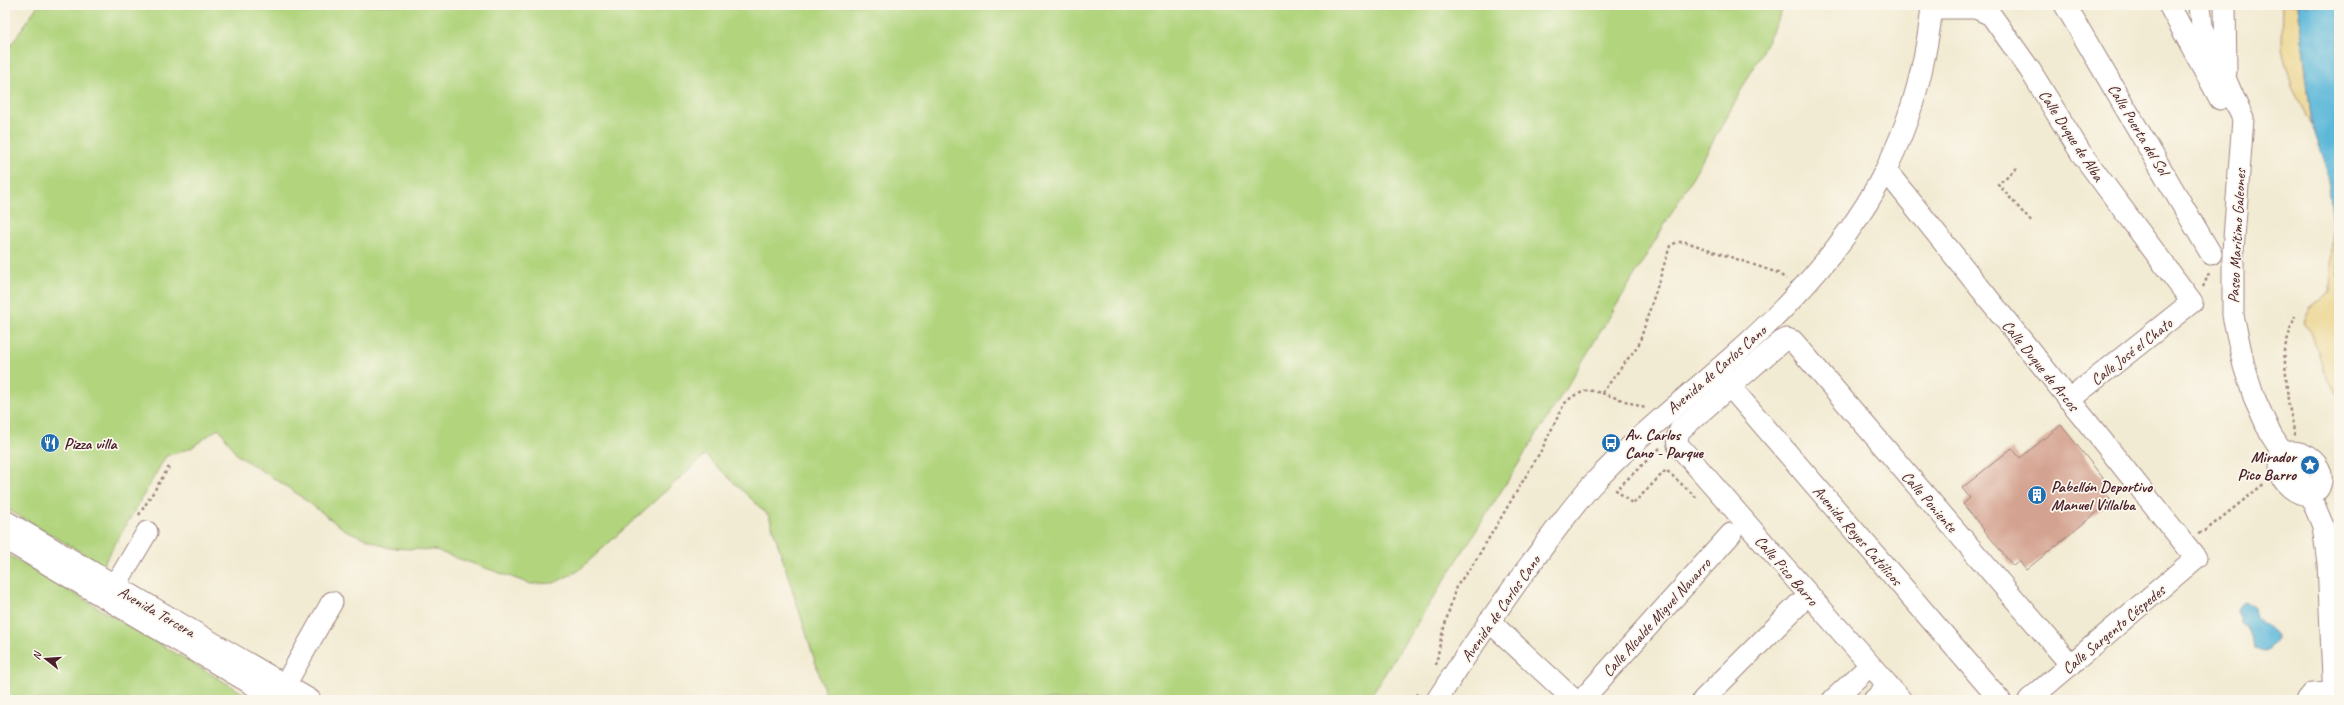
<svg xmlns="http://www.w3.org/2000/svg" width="2344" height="705" viewBox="0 0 2344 705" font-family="Caveat,sans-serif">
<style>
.green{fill:#b1d47d;stroke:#7e7a54}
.sand{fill:#eeda9e;stroke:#9c7c64}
.water{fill:#5bb8d9;stroke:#526c82}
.pier{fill:#f2ebd3}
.building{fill:#d4a290}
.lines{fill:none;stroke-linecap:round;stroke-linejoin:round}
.minor-casing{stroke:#9e857f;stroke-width:23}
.path{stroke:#9e857f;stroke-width:2.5;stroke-dasharray:3 3;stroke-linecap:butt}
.minor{stroke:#fff;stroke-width:21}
.labels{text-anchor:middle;stroke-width:3.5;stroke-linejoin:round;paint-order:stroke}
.street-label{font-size:16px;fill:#4a1f2b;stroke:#fbf7ec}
.poi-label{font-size:16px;font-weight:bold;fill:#4a1f2b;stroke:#fbf7ec;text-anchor:start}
</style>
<rect width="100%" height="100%" fill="#fbf7ec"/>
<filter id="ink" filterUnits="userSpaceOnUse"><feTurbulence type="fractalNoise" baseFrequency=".025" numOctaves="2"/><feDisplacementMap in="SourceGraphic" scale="8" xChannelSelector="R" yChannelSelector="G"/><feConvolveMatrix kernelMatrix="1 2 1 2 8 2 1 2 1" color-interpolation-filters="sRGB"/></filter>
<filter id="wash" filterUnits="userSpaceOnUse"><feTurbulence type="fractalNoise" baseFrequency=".012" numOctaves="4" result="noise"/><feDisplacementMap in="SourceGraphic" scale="16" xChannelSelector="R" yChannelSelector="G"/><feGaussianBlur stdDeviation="0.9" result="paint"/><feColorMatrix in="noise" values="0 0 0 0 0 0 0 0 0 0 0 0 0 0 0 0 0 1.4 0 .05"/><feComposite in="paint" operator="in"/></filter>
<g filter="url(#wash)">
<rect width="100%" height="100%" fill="#f2ebd3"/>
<!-- green -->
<g class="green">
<path d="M 38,5 L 1785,5 C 1744,90 1697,170 1649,251 C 1559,403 1463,551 1368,700 L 832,700 L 826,696 L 769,516 L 705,455 L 578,571 L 554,583 L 531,584 L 434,550 L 389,548 L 345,530 L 292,490 L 237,455 L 219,428 L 191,448 L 166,456 L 103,565 L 5,508 L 5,54 Z"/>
<path d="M 5,553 L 255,700 L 5,700 Z"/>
</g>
<!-- sand -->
<g class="sand">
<path d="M 2283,5 L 2298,5 L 2312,125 L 2292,87 L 2282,49 Z"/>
<path d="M 2333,224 L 2339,276 L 2339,398 L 2326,375 L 2311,332 L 2303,323 L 2310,309 L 2330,292 Z"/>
</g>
<!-- water -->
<g class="water">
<path d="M 2298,5 L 2339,5 L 2339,276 L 2327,169 L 2312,125 Z"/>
<path d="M 2243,602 L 2253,605 L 2256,616 L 2276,634 L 2276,641 L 2268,650 L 2263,651 L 2255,648 L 2248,629 L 2239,622 L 2241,619 L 2236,611 Z"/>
</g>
<!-- pier -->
<path class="pier" d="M 2309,120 L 2327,169 L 2332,237 L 2325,169 Z"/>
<g id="blocks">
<!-- building -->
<path class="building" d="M 2061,425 L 2111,488 L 2105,492 L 2111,501 L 2026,570 L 2019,561 L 2013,566 L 1963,504 L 1970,498 L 1962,488 L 2012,448 L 2020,458 Z"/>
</g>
</g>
<g filter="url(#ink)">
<use href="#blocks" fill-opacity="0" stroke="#9e857f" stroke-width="1"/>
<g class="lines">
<!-- minor casing -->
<g class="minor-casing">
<g id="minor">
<path d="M 2065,5 L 2211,254"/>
<path d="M 2169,5 L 2220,99"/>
<path d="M 2200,5 L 2202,26 L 2243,119 L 2233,251 L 2233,315 L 2244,366 L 2254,397 L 2271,435 L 2310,495 L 2323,526 L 2328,563 L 2334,700"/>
<path d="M 2225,5 L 2226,72"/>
<path d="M 1932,8 L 1976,8 L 1991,15 L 2030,70 L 2081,153 L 2192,302 L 2069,400"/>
<path d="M 1884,174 L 1892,178 L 2196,558 L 2029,700"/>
<path d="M 1721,376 L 2000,700"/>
<path d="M 2292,452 C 2307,452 2323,465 2321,481 C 2315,517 2255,472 2292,452 Z"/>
<path d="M 5,521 L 310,700"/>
<path d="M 5,539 L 279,700"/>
<path d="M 115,586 L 147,532"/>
<path d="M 1489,621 L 1574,700"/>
<path d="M 285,685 L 332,602"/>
<path d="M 1437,700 C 1465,656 1495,613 1526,570 C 1547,542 1567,513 1590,487 C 1653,418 1732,365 1795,296 C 1862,225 1907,149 1925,53 C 1928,37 1931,21 1932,5"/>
<path d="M 1582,700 L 1731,534"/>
<path d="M 1703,700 L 1798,605"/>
<path d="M 1833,700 L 1862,673"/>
<path d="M 1874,700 L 1881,693"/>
<path d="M 1901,700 L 1678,445 L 1677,438 L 1680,430 L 1781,342 L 1787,339 L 1793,341 L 2071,665"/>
<path d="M 2307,700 L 2313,693 L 2333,692"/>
</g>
</g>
<!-- path -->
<g class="path">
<path d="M 2017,168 L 1998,184 L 2033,224"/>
<path d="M 2203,287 L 2210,271"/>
<path d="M 1602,393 L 1645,408"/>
<path d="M 2295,435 L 2288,401 L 2284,350 L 2295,316"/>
<path d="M 1660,448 L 1616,490 L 1633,504 L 1666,470 L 1697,498"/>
<path d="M 139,515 L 169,467"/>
<path d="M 2199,533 L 2205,531 L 2265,483"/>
<path d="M 1436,665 L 1441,638 L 1456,587 L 1474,563 L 1542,449 L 1564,404 L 1573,396 L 1588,390 L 1602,393 L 1639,344 L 1670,246 L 1677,242 L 1686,242 L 1778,273 L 1786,279"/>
<path d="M 1411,700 L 1419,692"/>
</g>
<!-- minor -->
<use href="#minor" class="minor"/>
</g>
</g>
<!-- icons -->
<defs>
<g id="restaurant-disc" transform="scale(1)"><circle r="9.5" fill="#1f6fb2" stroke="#fbf7ec"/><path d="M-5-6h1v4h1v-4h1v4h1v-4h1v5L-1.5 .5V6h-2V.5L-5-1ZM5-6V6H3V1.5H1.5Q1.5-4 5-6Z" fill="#fff"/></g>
<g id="bus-disc" transform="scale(1)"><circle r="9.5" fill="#1f6fb2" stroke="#fbf7ec"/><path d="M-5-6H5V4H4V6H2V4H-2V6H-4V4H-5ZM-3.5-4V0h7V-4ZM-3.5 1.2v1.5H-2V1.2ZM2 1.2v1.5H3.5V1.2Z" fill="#fff"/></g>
<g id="sight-disc" transform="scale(1)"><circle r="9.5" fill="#1f6fb2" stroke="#fbf7ec"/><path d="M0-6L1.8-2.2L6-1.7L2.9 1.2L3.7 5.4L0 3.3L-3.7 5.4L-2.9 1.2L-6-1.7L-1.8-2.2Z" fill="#fff"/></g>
<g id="building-disc" transform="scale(1)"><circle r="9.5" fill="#1f6fb2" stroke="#fbf7ec"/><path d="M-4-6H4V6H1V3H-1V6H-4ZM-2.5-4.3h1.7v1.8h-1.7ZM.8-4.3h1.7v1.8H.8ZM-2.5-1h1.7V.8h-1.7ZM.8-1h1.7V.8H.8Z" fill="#fff"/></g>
</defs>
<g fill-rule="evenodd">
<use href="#restaurant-disc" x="50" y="443"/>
<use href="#bus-disc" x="1611" y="443"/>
<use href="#sight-disc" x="2310" y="465"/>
<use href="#building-disc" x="2037" y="495"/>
</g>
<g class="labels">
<!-- street labels -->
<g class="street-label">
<text transform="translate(2139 129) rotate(59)" y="6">Calle Puerta del Sol</text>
<text transform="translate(2072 135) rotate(57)" y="6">Calle Duque de Alba</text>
<text transform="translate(2236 236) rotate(-87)" y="6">Paseo Marítimo Galeones</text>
<text transform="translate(2131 351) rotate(-38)" y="6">Calle José el Chato</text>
<text transform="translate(2041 365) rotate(51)" y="6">Calle Duque de Arcos</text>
<text transform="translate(1716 369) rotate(-41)" y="6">Avenida de Carlos Cano</text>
<text transform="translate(1930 501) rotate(49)" y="6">Calle Poniente</text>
<text transform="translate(1858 535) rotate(49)" y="6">Avenida Reyes Católicos</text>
<text transform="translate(1787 570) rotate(49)" y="6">Calle Pico Barro</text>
<text transform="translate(1500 608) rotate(-55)" y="6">Avenida de Carlos Cano</text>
<text transform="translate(157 611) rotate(30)" y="6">Avenida Tercera</text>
<text transform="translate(1656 617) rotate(-48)" y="6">Calle Alcalde Miguel Navarro</text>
<text transform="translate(2113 629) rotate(-40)" y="6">Calle Sargento Céspedes</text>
</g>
<!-- poi labels -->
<g class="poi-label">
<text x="1625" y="440">Av. Carlos<tspan x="1625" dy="18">Cano - Parque</tspan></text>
<text x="64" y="449">Pizza villa</text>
<text x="2296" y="462" text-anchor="end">Mirador<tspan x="2296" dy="18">Pico Barro</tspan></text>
<text x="2051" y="492">Pabellón Deportivo<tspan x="2051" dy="18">Manuel Villalba</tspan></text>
</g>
</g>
<!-- margin -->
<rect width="2344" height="705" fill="none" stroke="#fbf7ec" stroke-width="20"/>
<!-- north arrow -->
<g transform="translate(46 659) rotate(287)" stroke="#fbf7ec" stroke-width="3" paint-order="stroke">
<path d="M0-3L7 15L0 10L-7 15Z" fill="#4a1f2b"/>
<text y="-6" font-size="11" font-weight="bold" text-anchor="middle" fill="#4a1f2b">N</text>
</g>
</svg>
